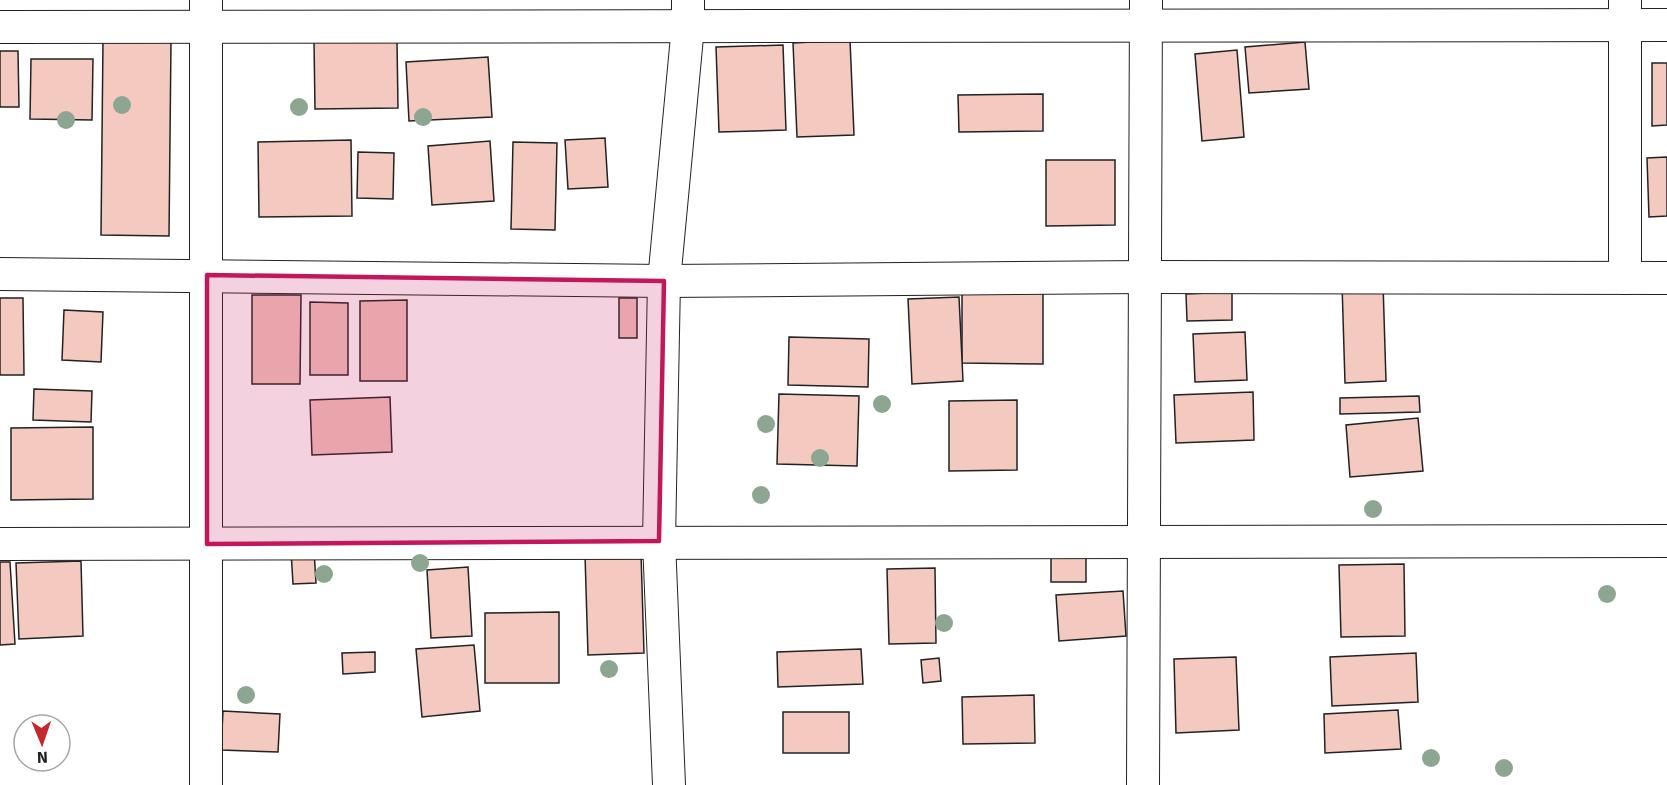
<svg xmlns="http://www.w3.org/2000/svg" width="1667" height="785" viewBox="0 0 1667 785" font-family="Signika,sans-serif">
<style>
.building{fill:#f3c9c0;stroke:#222;stroke-width:1.5}
.lines{fill:none;stroke-linecap:round;stroke-linejoin:round}
.minor-casing{stroke:#222;stroke-width:34}
.minor{stroke:#fff;stroke-width:32}
.tree{fill:#8da692}
.marked{fill:#c2185b;fill-opacity:0.2;stroke:#c2185b;stroke-width:4.5;stroke-linejoin:round}
</style>
<rect width="100%" height="100%" fill="#fff"/>
<!-- building -->
<g class="building">
<path d="M 103,40 L 171,41 L 169,236 L 101,235 Z"/>
<path d="M 850,40 L 854,135 L 797,137 L 793,43 Z"/>
<path d="M 397,41 L 398,108 L 315,109 L 314,42 Z"/>
<path d="M 1305,42 L 1309,89 L 1249,93 L 1245,47 Z"/>
<path d="M 783,45 L 786,130 L 719,132 L 716,47 Z"/>
<path d="M 1237,50 L 1244,137 L 1202,141 L 1195,54 Z"/>
<path d="M 0,51 L 18,51 L 19,107 L 0,107 Z"/>
<path d="M 488,57 L 492,117 L 409,121 L 406,62 Z"/>
<path d="M 31,59 L 93,59 L 92,120 L 30,119 Z"/>
<path d="M 1652,63 L 1667,63 L 1667,125 L 1652,126 Z"/>
<path d="M 1043,94 L 1043,131 L 959,132 L 958,95 Z"/>
<path d="M 605,138 L 608,187 L 568,189 L 565,140 Z"/>
<path d="M 351,140 L 352,216 L 259,217 L 258,142 Z"/>
<path d="M 490,141 L 494,201 L 432,205 L 428,146 Z"/>
<path d="M 513,142 L 557,143 L 555,230 L 511,229 Z"/>
<path d="M 358,152 L 394,153 L 393,199 L 357,198 Z"/>
<path d="M 1667,157 L 1667,216 L 1649,217 L 1647,158 Z"/>
<path d="M 1046,160 L 1115,160 L 1115,225 L 1046,226 Z"/>
<path d="M 1383,283 L 1386,381 L 1345,383 L 1342,284 Z"/>
<path d="M 962,289 L 1043,290 L 1043,364 L 962,363 Z"/>
<path d="M 1232,292 L 1232,320 L 1187,321 L 1186,294 Z"/>
<path d="M 252,295 L 301,295 L 300,384 L 252,384 Z"/>
<path d="M 959,297 L 963,381 L 912,384 L 908,299 Z"/>
<path d="M 0,298 L 23,298 L 24,375 L 0,375 Z"/>
<rect x="619" y="298" width="18" height="40"/>
<path d="M 407,300 L 407,381 L 360,381 L 360,301 Z"/>
<path d="M 310,302 L 348,303 L 348,375 L 310,375 Z"/>
<path d="M 64,310 L 103,312 L 101,362 L 62,360 Z"/>
<path d="M 1245,332 L 1247,380 L 1195,382 L 1193,334 Z"/>
<path d="M 789,337 L 869,339 L 868,387 L 788,385 Z"/>
<path d="M 34,389 L 92,391 L 91,422 L 33,420 Z"/>
<path d="M 1253,392 L 1254,440 L 1176,443 L 1174,395 Z"/>
<path d="M 779,394 L 859,396 L 857,466 L 777,464 Z"/>
<path d="M 1419,396 L 1420,412 L 1340,414 L 1340,398 Z"/>
<path d="M 390,397 L 392,452 L 312,455 L 310,400 Z"/>
<path d="M 1017,400 L 1017,470 L 949,471 L 949,401 Z"/>
<path d="M 1418,418 L 1423,471 L 1350,477 L 1346,425 Z"/>
<path d="M 93,427 L 93,499 L 11,500 L 11,428 Z"/>
<rect x="1051" y="545" width="35" height="37"/>
<path d="M 314,550 L 316,583 L 293,584 L 291,551 Z"/>
<path d="M 641,553 L 644,653 L 588,655 L 585,555 Z"/>
<path d="M 81,561 L 83,636 L 19,639 L 16,563 Z"/>
<path d="M 0,562 L 10,562 L 15,644 L 0,645 Z"/>
<path d="M 1404,564 L 1405,636 L 1341,637 L 1339,565 Z"/>
<path d="M 468,567 L 472,636 L 431,638 L 427,570 Z"/>
<path d="M 935,568 L 936,643 L 889,644 L 887,569 Z"/>
<path d="M 1123,591 L 1126,636 L 1059,641 L 1056,595 Z"/>
<path d="M 559,612 L 559,683 L 485,683 L 485,613 Z"/>
<path d="M 474,645 L 480,711 L 422,717 L 416,649 Z"/>
<path d="M 861,649 L 863,684 L 778,687 L 777,652 Z"/>
<path d="M 375,652 L 375,672 L 343,674 L 342,653 Z"/>
<path d="M 1416,653 L 1418,702 L 1332,706 L 1330,657 Z"/>
<path d="M 1236,657 L 1239,730 L 1176,733 L 1174,659 Z"/>
<path d="M 939,658 L 941,681 L 923,683 L 921,660 Z"/>
<path d="M 1034,695 L 1035,743 L 963,744 L 962,697 Z"/>
<path d="M 1398,710 L 1401,749 L 1325,753 L 1324,714 Z"/>
<path d="M 223,711 L 280,714 L 278,752 L 221,750 Z"/>
<rect x="783" y="712" width="66" height="41"/>
</g>
<g class="lines">
<!-- minor casing -->
<g class="minor-casing">
<g id="minor">
<path d="M 1625,0 L 1625,278"/>
<path d="M 0,27 L 1667,25"/>
<path d="M 0,274 L 664,281 L 1145,277 L 1667,278"/>
<path d="M 0,544 L 1667,541"/>
<path d="M 206,785 L 206,0"/>
<path d="M 669,785 L 659,541 L 664,281 L 688,26 L 688,0"/>
<path d="M 1143,785 L 1146,0"/>
</g>
</g>
<!-- minor -->
<use href="#minor" class="minor"/>
</g>
<!-- trees -->
<g class="tree">
<circle cx="122" cy="105" r="9"/>
<circle cx="299" cy="107" r="9"/>
<circle cx="423" cy="117" r="9"/>
<circle cx="66" cy="120" r="9"/>
<circle cx="882" cy="404" r="9"/>
<circle cx="766" cy="424" r="9"/>
<circle cx="820" cy="458" r="9"/>
<circle cx="761" cy="495" r="9"/>
<circle cx="1373" cy="509" r="9"/>
<circle cx="420" cy="563" r="9"/>
<circle cx="324" cy="574" r="9"/>
<circle cx="1607" cy="594" r="9"/>
<circle cx="944" cy="623" r="9"/>
<circle cx="609" cy="669" r="9"/>
<circle cx="246" cy="695" r="9"/>
<circle cx="1431" cy="758" r="9"/>
<circle cx="1504" cy="768" r="9"/>
</g>
<!-- marked area -->
<path class="marked" d="M 207,275 L 664,281 L 659,541 L 207,544 Z"/>
<!-- north arrow -->
<g transform="translate(42 743) rotate(178)"><circle r="28" fill="#ffffff" stroke="#a7a7a7" stroke-width="1.5"/>
<path d="M0-4.5L10 22L0 15L-10 22Z" fill="#c62828"/>
<text y="-9" font-size="16" font-weight="bold" text-anchor="middle" fill="#222222">N</text>
</g>
</svg>
